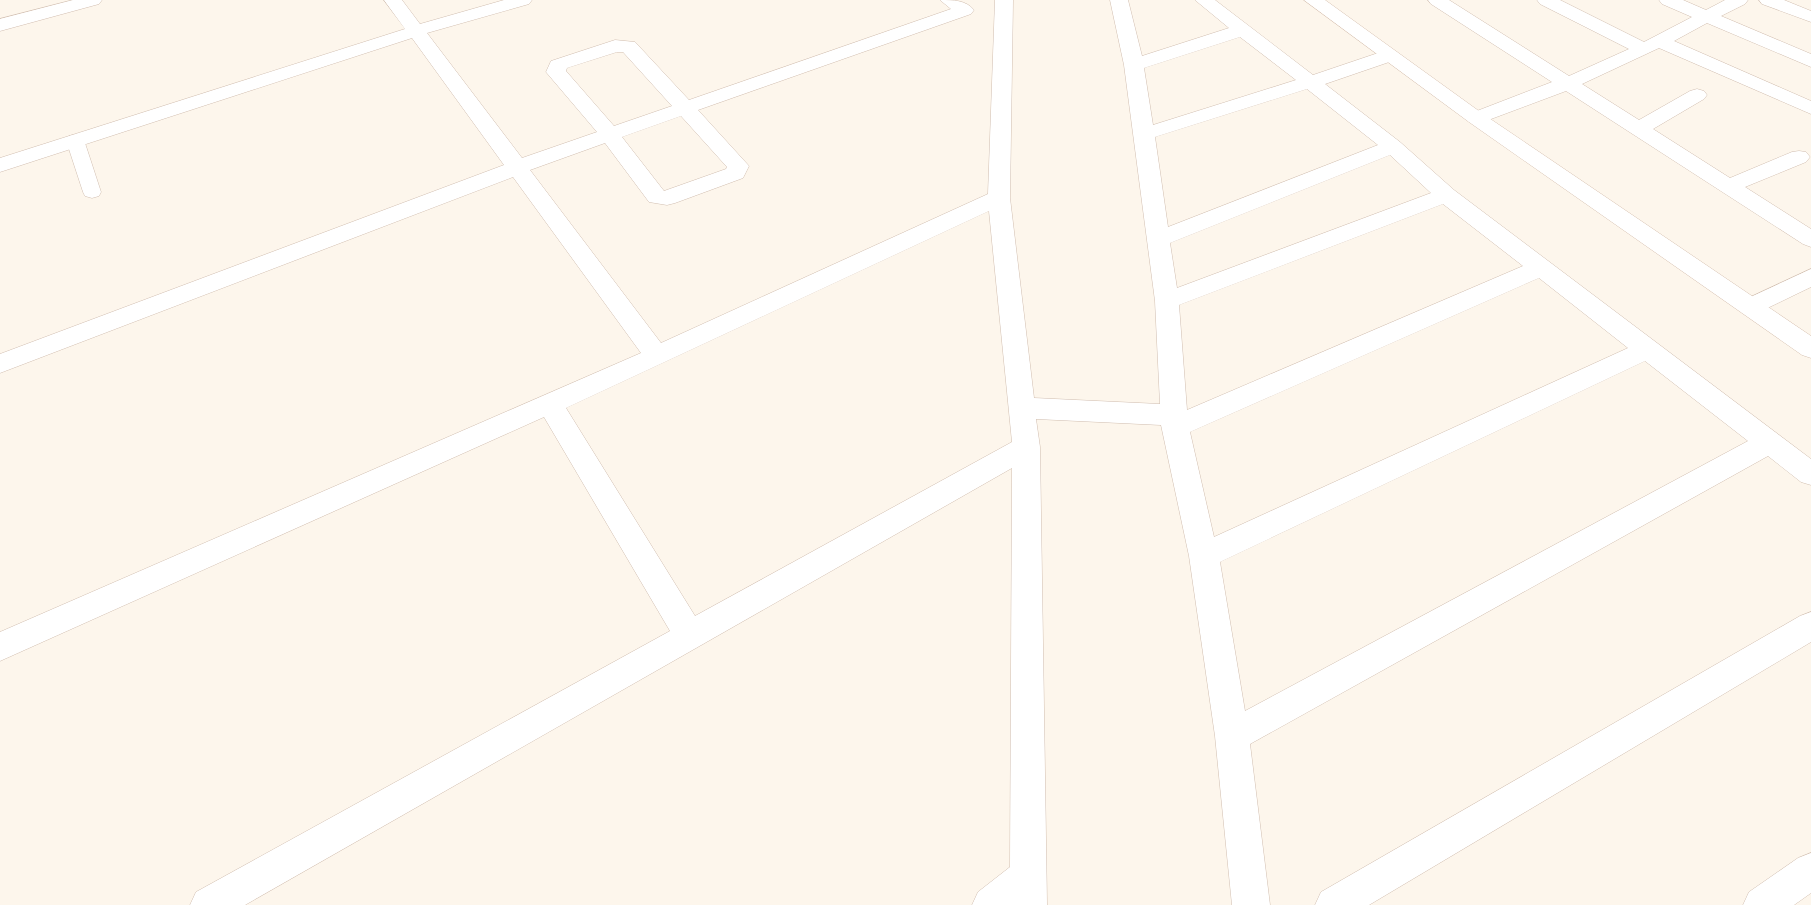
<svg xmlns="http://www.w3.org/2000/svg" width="1811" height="905" viewBox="0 0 1811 905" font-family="'PT Sans',sans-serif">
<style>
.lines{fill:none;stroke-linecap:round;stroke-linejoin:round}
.lane-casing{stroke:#d1beb0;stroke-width:1}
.street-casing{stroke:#d1beb0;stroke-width:1}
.secondary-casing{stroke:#d6c0b0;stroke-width:1}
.lane{fill:#fff;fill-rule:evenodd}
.street{fill:#fff;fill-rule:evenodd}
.secondary{fill:#fff;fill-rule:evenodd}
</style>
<rect width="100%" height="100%" fill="#fdf6ec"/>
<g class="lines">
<!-- lane casing -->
<g class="lane-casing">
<path id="lane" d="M 75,135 L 81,136 L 84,140 L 101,192 L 99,196 L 92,198 L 85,196 L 83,192 L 66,140 L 69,136 Z"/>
</g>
<!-- street casing -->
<g class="street-casing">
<g id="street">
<path d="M 73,0 L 102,0 L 99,4 L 0,31 L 0,19 Z"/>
<path d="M 384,0 L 402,0 L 420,24 L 504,0 L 532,0 L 529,4 L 427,33 L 522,158 L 597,132 L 546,72 L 551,61 L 615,40 L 635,42 L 689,100 L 951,9 L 940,0 C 953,0 966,0 974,10 L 971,14 L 698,110 L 749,166 L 743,178 L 675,203 L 667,205 L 649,202 L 605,143 L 530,170 L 661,343 L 988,194 L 995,0 L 1013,0 L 1010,198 L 1034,398 L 1160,404 L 1155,301 L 1124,65 L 1110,0 L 1128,0 L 1142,56 L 1229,28 L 1195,0 L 1215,0 L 1313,75 L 1381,52 L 1388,50 L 1395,52 L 1398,56 L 1395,60 L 1325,84 L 1400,142 L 1454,190 L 1811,459 L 1811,485 L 1801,482 L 1768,456 L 1250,744 L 1270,905 L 1232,905 L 1215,736 L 1189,556 L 1161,425 L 1036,419 L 1040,447 L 1047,905 L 972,905 L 978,892 L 1010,867 L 1012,468 L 245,905 L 190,905 L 196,892 L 670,631 L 544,417 L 0,661 L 0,632 L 641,353 L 513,177 L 0,373 L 0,354 L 504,165 L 412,38 L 0,172 L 0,158 L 405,29 ZM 1240,37 L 1296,80 L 1153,125 L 1144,68 ZM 617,52 L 623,52 L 672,106 L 614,126 L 566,71 L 567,68 ZM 1307,89 L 1378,145 L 1168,227 L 1155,137 ZM 681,116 L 727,167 L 726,169 L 664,191 L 622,137 ZM 1390,155 L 1431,193 L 1177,288 L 1170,243 ZM 1443,204 L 1523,266 L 1187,410 L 1179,305 ZM 989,211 L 1012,442 L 695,616 L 566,408 ZM 1539,278 L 1628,348 L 1214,537 L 1190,432 ZM 1645,361 L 1748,441 L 1245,711 L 1220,562 Z"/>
<path d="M 1428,0 L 1449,0 L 1569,76 L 1629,49 L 1540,4 L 1537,0 L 1560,0 L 1644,42 L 1692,17 L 1662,4 L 1659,0 L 1683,0 L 1706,10 L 1725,0 L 1748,0 L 1745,4 L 1721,16 L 1811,54 L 1811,67 L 1707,23 L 1674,41 L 1811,101 L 1811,114 L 1659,48 L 1582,84 L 1639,120 L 1690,91 L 1697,89 L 1704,91 L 1707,95 L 1704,99 L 1653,129 L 1730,178 L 1792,152 L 1799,151 L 1806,152 L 1810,157 L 1806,162 L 1745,187 L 1811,229 L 1811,247 L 1803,244 L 1566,91 L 1483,122 L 1476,124 L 1469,122 L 1466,118 L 1469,114 L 1552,82 L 1431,4 Z"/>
<path d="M 1759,0 L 1784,0 L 1811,11 L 1811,22 L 1762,4 Z"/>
<path d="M 1811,269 L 1811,287 L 1751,316 L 1742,313 L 1739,307 L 1742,301 Z"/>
<path d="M 1811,612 L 1811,642 L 1369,905 L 1315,905 L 1321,892 L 1800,616 Z"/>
<path d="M 1811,853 L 1811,893 L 1794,905 L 1743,905 L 1749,892 L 1798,858 Z"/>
</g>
</g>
<!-- secondary casing -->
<g class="secondary-casing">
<path id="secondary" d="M 1304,0 L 1325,0 L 1483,114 L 1811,336 L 1811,358 L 1802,355 L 1469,122 Z"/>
</g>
<!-- lane -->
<use href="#lane" class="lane"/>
<!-- street -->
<use href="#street" class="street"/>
<!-- secondary -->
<use href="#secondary" class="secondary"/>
</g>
</svg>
